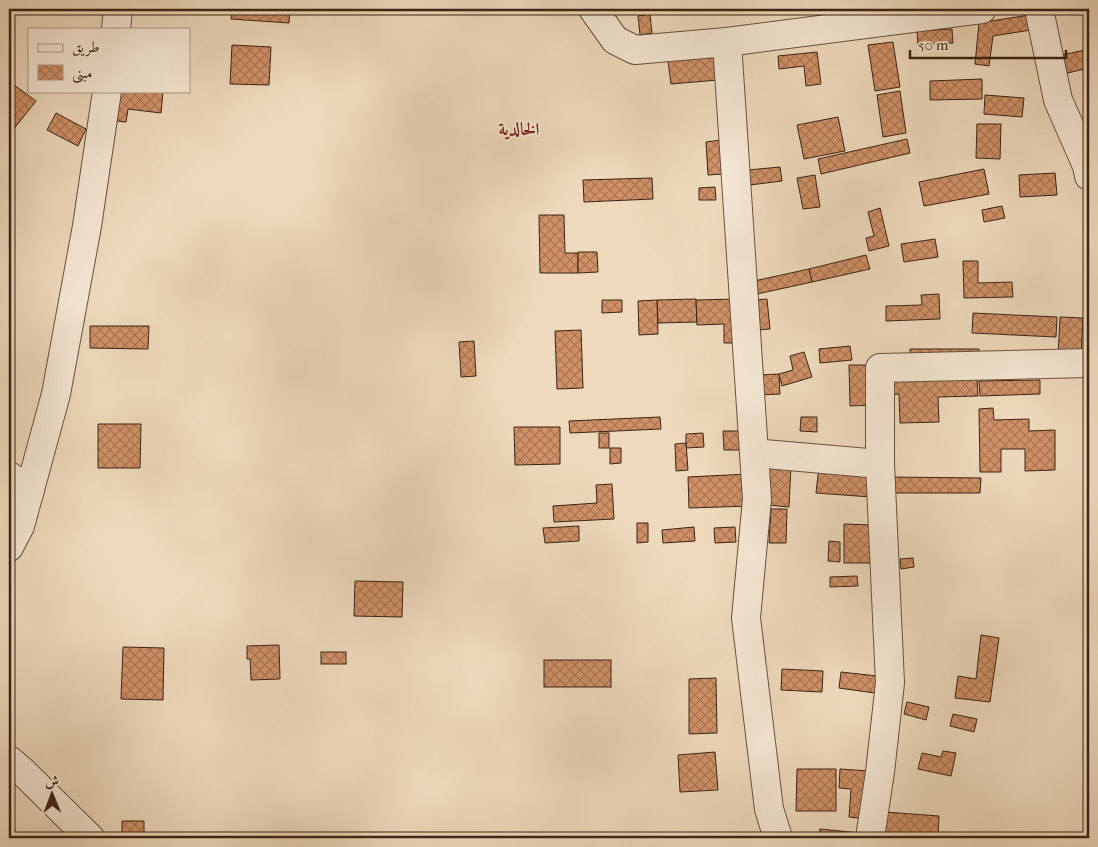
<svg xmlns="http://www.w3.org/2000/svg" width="1098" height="847" viewBox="0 0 1098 847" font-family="'IM FELL French Canon',Amiri,serif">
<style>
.building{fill:url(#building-cross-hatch);stroke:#3c2414}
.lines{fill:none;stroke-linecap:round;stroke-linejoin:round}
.minor-casing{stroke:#68513e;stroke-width:30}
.minor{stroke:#f4e6d3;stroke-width:28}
.labels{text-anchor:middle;stroke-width:4;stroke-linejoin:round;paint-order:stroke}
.quarter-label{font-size:18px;font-weight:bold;fill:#7a1f14;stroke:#f4e6d3}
</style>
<defs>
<pattern id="building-cross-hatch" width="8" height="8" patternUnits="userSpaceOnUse" patternTransform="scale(1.25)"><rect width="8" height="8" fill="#d09168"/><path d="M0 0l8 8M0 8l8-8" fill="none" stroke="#aa7654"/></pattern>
</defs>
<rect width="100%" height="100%" fill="#eed9bc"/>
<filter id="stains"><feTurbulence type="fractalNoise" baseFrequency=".004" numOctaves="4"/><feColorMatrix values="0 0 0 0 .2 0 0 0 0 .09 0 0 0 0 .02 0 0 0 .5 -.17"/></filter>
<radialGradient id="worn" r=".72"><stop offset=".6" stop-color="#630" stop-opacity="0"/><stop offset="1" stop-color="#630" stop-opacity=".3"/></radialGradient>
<!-- building -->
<g class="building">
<path d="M 232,9 L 290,9 L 289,23 L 231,19 Z"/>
<path d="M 650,14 L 652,33 L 640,35 L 638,16 Z"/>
<path d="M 1029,15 L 1031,30 L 993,36 L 989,66 L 975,64 L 979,23 Z"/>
<path d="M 952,29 L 953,43 L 918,45 L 917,31 Z"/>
<path d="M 893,42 L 900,87 L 875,91 L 868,45 Z"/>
<path d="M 232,45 L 271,47 L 269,85 L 230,84 Z"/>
<path d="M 1089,49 L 1089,68 L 1063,74 L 1058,56 Z"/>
<path d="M 817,52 L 821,84 L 806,86 L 804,66 L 779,69 L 778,56 Z"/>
<path d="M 716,57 L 718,80 L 671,84 L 668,61 Z"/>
<path d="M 982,79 L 982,99 L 930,100 L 930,81 Z"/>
<path d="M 10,82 L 36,101 L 9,135 L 9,83 Z"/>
<path d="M 110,91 L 163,91 L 161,113 L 128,109 L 126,122 L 107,120 Z"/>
<path d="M 900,91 L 906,133 L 883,137 L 877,95 Z"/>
<path d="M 985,95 L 1024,98 L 1022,117 L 984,114 Z"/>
<path d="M 56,113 L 86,129 L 78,146 L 47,130 Z"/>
<path d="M 838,117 L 845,151 L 804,159 L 797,125 Z"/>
<path d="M 977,124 L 1001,124 L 1000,159 L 976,158 Z"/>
<path d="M 907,139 L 910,153 L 821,174 L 818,159 Z"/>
<path d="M 721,140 L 724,174 L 708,175 L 706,142 Z"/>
<path d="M 780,167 L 782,181 L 750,185 L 748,170 Z"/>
<path d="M 984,169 L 989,194 L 924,206 L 919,182 Z"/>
<path d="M 1055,173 L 1057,195 L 1020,197 L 1019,175 Z"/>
<path d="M 815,175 L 820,207 L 803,209 L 797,178 Z"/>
<path d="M 652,178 L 653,199 L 584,202 L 583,180 Z"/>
<path d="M 715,187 L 716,200 L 699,200 L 699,188 Z"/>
<path d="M 1002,206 L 1005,218 L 984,222 L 982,210 Z"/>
<path d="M 880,208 L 889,246 L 869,251 L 866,238 L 874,236 L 868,212 Z"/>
<path d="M 539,215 L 564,215 L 565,253 L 578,253 L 578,273 L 540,273 Z"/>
<path d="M 935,239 L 938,257 L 904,262 L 901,244 Z"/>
<path d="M 578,252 L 597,252 L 598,272 L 578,273 Z"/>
<path d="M 866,255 L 870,269 L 812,282 L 809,269 Z"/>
<path d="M 963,261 L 978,261 L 978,283 L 1012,282 L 1013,297 L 964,298 Z"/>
<path d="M 809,269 L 812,282 L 757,294 L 754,281 Z"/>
<path d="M 939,294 L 940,319 L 886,321 L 886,306 L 922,305 L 921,295 Z"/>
<path d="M 696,299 L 697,322 L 658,323 L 657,300 Z"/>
<path d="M 737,299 L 738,343 L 724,343 L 724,324 L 697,325 L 696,300 Z"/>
<path d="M 767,299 L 770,329 L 756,330 L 754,300 Z"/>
<path d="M 602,300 L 622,300 L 622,312 L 602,313 Z"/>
<path d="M 657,300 L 658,334 L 639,335 L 638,301 Z"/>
<path d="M 973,313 L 1057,317 L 1056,337 L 972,333 Z"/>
<path d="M 1060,317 L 1083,318 L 1081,358 L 1058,357 Z"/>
<path d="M 90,326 L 149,326 L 148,349 L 90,348 Z"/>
<path d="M 581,330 L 583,388 L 557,389 L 555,331 Z"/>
<path d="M 474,341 L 476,376 L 461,377 L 459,342 Z"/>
<path d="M 850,346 L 852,360 L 820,363 L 819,349 Z"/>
<path d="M 910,349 L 979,349 L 979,364 L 910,365 Z"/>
<path d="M 804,352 L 812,377 L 782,386 L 779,374 L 793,370 L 790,356 Z"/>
<path d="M 849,365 L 874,365 L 874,405 L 850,406 Z"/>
<path d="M 779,374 L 780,394 L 760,395 L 759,375 Z"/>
<path d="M 977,378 L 978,396 L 938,397 L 939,422 L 900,423 L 899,394 L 888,395 L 888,380 Z"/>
<path d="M 1040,380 L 1040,394 L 980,396 L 979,381 Z"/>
<path d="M 993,408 L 994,420 L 1029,419 L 1029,431 L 1055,430 L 1055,470 L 1025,471 L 1025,449 L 1001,449 L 1001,472 L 980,472 L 979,409 Z"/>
<path d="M 660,417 L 661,429 L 570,433 L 569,421 Z"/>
<path d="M 801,417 L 817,417 L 817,432 L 800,431 Z"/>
<path d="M 98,424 L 141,424 L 140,468 L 98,468 Z"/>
<path d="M 514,427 L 560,427 L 560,464 L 515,465 Z"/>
<path d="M 723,431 L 743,431 L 743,450 L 724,450 Z"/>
<rect x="599" y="433" width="10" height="15"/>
<path d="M 703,433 L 704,447 L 686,448 L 686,434 Z"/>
<path d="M 686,443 L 688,470 L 676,471 L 675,444 Z"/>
<path d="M 610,448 L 621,448 L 621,463 L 610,464 Z"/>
<path d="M 770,465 L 791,466 L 789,507 L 767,505 Z"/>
<path d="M 819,466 L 874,471 L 871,497 L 816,493 Z"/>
<path d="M 749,474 L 750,506 L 689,508 L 688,477 Z"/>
<path d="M 890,477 L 981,478 L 980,493 L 890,493 Z"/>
<path d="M 612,484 L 614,519 L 554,522 L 553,506 L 597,503 L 596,485 Z"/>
<path d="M 771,509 L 787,509 L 786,543 L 769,543 Z"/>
<path d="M 637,523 L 648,523 L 648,542 L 637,543 Z"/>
<path d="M 844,524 L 873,525 L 872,563 L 844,563 Z"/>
<path d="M 579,526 L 579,541 L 545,543 L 543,528 Z"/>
<path d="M 694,527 L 695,541 L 663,543 L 662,530 Z"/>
<path d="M 735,527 L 736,542 L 715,543 L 714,528 Z"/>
<path d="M 829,541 L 840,542 L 840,562 L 828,561 Z"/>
<path d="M 913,558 L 914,567 L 901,569 L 900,559 Z"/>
<path d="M 857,576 L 858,586 L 830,587 L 830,577 Z"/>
<path d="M 355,581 L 403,582 L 402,617 L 354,616 Z"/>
<path d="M 981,635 L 999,638 L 990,702 L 955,698 L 958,676 L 976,679 Z"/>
<path d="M 279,645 L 280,679 L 251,680 L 250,659 L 247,659 L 247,646 Z"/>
<path d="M 123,647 L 164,648 L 163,700 L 121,699 Z"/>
<rect x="321" y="652" width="25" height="12"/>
<rect x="544" y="660" width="67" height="27"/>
<path d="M 782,669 L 823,671 L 822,692 L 781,690 Z"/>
<path d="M 841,672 L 877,676 L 875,693 L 839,688 Z"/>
<path d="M 716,678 L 717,733 L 689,734 L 689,679 Z"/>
<path d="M 907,702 L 929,707 L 926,720 L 904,714 Z"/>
<path d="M 953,714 L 977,719 L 974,732 L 950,726 Z"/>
<path d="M 943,751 L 956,753 L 951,776 L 918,769 L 922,753 L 941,757 Z"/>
<path d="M 715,752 L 718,790 L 680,792 L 678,755 Z"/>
<path d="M 797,769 L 836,769 L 836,811 L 796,811 Z"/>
<path d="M 840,769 L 870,771 L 867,819 L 849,817 L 851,789 L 839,788 Z"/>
<path d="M 885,812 L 939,816 L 938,837 L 884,834 Z"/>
<path d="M 122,821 L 144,821 L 144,835 L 122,836 Z"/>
<path d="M 820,829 L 860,833 L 859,838 L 819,838 Z"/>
</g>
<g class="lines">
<!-- minor casing -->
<g class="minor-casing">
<g id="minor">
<path d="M 593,9 L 615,40 L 635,50 L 727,42 L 982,9"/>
<path d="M 1039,9 L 1058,100 L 1087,166 L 1089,176"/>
<path d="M 116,29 L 118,9"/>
<path d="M 727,42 L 757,499 L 746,618 L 769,809 L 778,838"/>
<path d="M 754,453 L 880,464"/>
<path d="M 9,476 L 30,490"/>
<path d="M 9,547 L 20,526 L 56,394 L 87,226 L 107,91"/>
<path d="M 9,760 L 23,772 L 90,838"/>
<path d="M 870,838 L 880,772 L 890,683 L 880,464 L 880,368 L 1089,363"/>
</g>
</g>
<!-- minor -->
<use href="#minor" class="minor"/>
</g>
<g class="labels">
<!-- quarter labels -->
<g class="quarter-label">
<text x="519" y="135">الخالدية</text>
</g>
</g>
<!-- margin -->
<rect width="1098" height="847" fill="none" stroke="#eed9bc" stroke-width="30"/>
<rect x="10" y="10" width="1078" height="827" fill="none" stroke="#3c2414" stroke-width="2.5"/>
<rect x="15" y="15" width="1068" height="817" fill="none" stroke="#3c2414"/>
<!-- legend -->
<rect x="28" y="28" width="162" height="65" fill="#f4e6d3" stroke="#aa9887"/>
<rect x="38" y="44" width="25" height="8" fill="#f4e6d3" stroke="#aa9887"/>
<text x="72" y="52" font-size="15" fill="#3c2414">طريق</text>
<rect x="38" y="65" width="25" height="15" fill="url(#building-cross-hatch)" stroke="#aa9887"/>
<text x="72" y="78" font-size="15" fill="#3c2414">مبنى</text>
<!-- north arrow -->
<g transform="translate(52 794) rotate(359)" stroke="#f4e6d3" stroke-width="4" paint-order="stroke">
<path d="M0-4L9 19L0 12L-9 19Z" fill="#3c2414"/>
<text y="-8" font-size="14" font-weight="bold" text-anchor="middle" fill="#3c2414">ش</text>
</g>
<!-- scale -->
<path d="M910 50v8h156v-8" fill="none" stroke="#3c2414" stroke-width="2.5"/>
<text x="918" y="50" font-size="15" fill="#3c2414" stroke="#f4e6d3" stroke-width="4" paint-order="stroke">50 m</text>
<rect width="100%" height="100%" filter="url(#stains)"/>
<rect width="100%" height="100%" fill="url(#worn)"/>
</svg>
